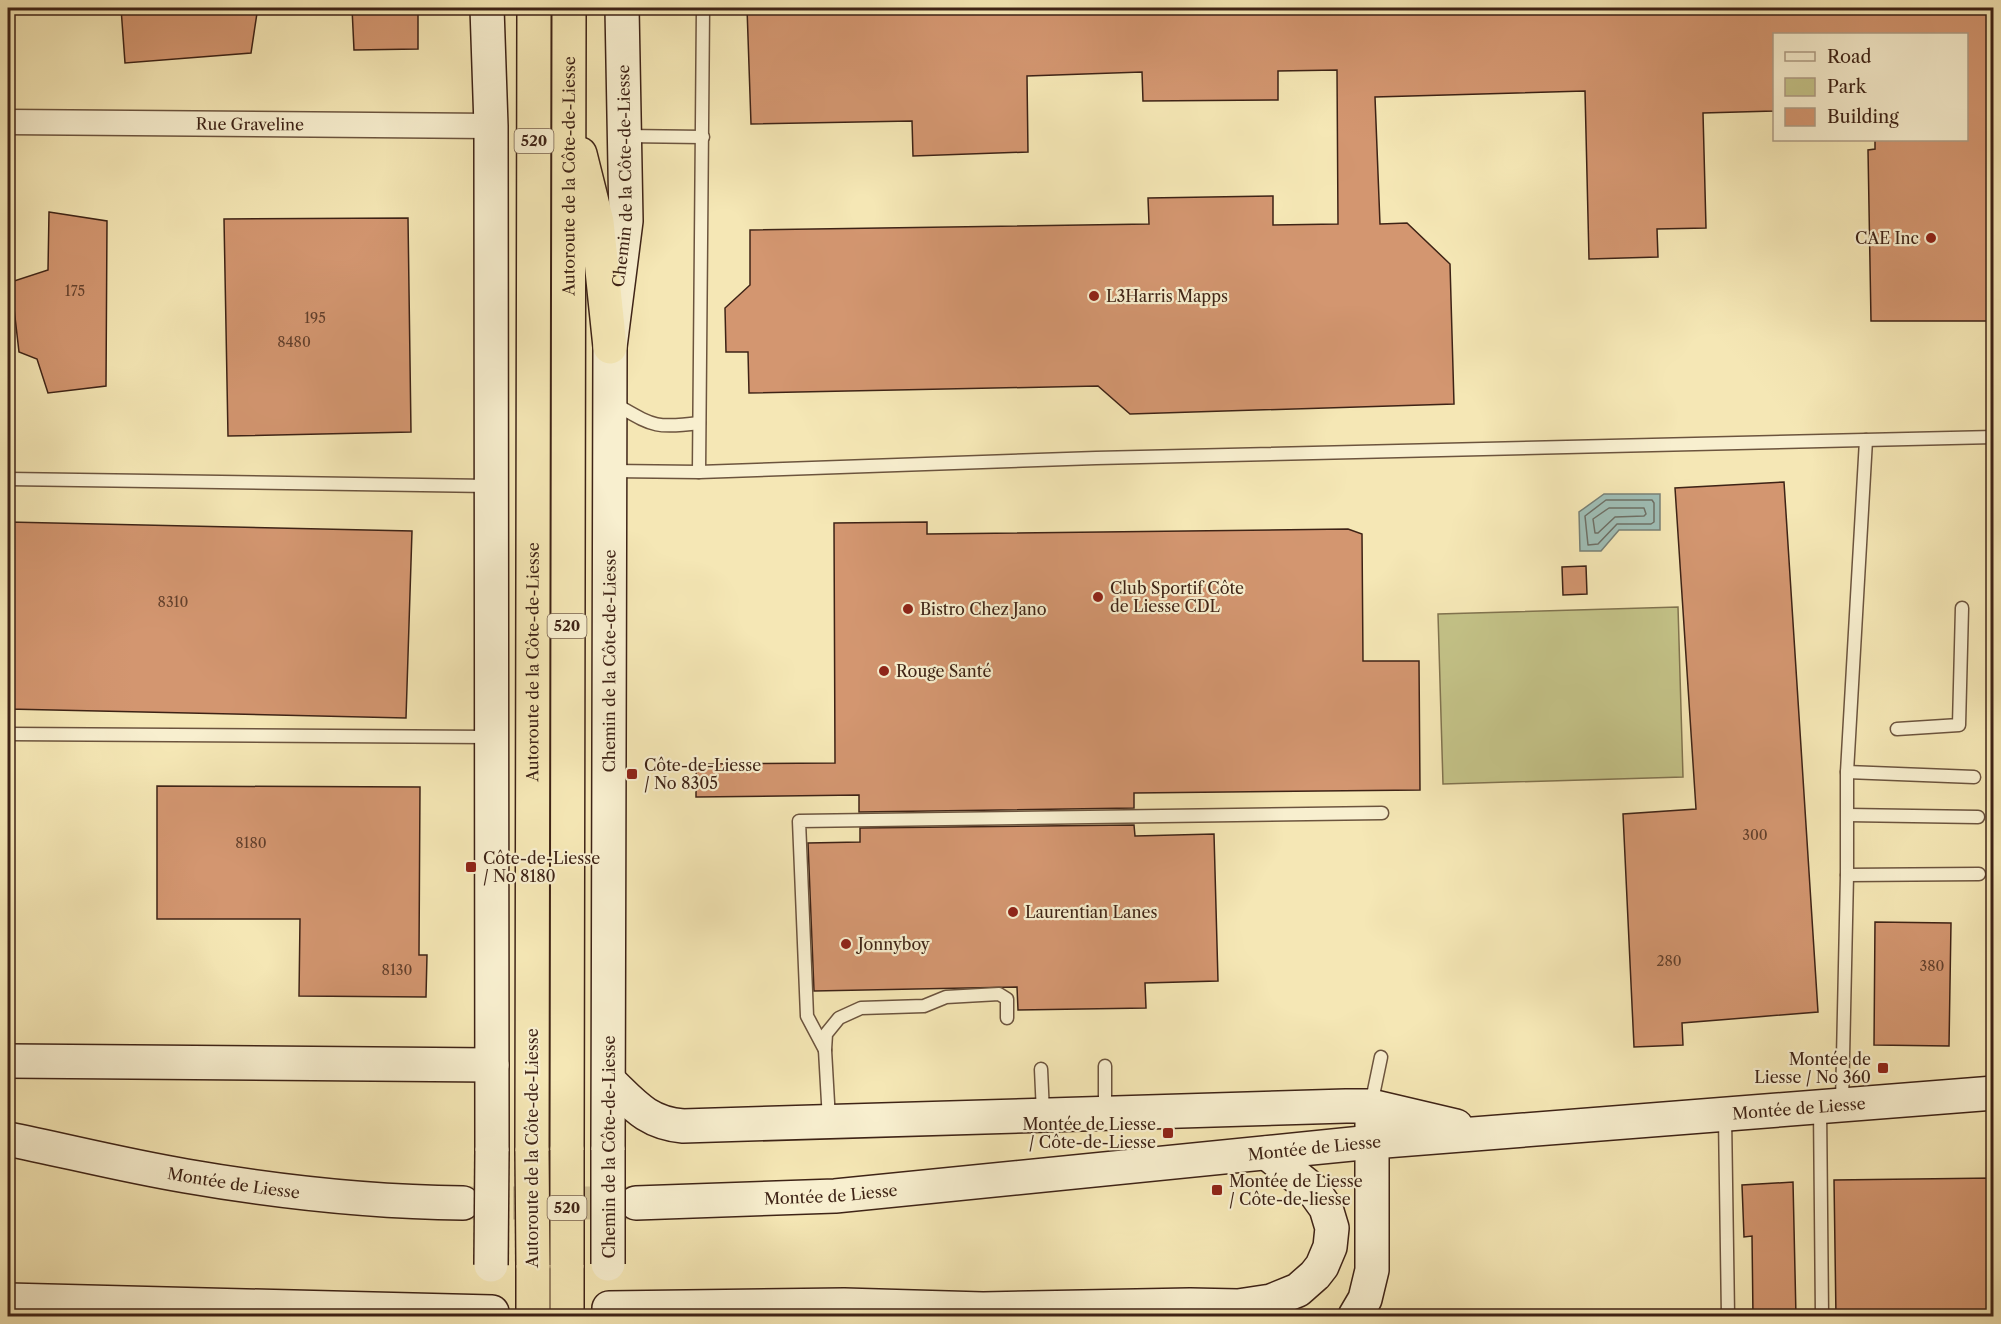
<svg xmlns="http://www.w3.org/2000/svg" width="2001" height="1324" viewBox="0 0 2001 1324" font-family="'Libre Caslon Text',serif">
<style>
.green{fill:#c4c388;stroke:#81734f;stroke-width:1.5}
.water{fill:#9fbeb6;stroke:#788076;stroke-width:1.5}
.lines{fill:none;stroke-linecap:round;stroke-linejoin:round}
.shore{stroke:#6e7066;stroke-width:1.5}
.building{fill:#d39670;stroke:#3e2316;stroke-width:1.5}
.secondary-tunnel{stroke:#d0c095;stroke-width:33;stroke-dasharray:33 16;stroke-linecap:butt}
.lane-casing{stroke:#6c543e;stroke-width:15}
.street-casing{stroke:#6c543e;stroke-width:27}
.secondary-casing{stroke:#3e2316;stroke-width:36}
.highway-casing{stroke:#3e2316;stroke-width:36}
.lane{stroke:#f8efcf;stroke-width:12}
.street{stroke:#f8efcf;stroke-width:24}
.secondary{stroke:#f8efcf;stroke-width:33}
.highway{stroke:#f5e7b5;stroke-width:33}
.secondary-bridge-casing{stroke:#3e2316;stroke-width:36;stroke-linecap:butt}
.highway-bridge-casing{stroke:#3e2316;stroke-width:36;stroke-linecap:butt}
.secondary-bridge{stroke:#f8efcf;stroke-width:33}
.highway-bridge{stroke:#f5e7b5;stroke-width:33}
.poi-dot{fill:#8f2418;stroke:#f8efcf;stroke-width:2}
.labels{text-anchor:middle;stroke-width:4.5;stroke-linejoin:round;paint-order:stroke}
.number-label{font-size:14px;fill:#63402c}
.shield{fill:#f8efcf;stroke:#76604e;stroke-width:1.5}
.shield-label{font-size:15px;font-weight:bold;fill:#3e2316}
.street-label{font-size:16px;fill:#3e2316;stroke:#f8efcf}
.poi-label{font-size:16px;fill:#3e2316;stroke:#f8efcf;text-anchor:start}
</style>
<rect width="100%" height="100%" fill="#f5e7b5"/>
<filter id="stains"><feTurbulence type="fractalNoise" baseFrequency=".00333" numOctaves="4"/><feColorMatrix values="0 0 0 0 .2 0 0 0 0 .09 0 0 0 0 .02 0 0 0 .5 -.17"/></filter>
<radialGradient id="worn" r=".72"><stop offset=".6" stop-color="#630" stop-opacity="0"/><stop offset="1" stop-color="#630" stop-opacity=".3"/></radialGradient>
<!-- green -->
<path class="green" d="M 1678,607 L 1683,777 L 1443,784 L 1438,614 Z"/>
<!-- water -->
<path class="water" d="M 1604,494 L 1660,494 L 1660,530 L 1619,530 L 1601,551 L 1580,551 L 1579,512 Z"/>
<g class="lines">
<!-- shore -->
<g class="shore">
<path d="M 1606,500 L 1652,500 L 1654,503 L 1654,522 L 1651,524 L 1617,524 L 1598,544 L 1588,545 L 1585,516 Z"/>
<path d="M 1609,508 L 1644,508 L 1646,514 L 1644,516 L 1615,517 L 1598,533 L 1595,533 L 1593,519 Z"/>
</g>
</g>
<!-- building -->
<g class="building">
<path d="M 121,8 L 231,8 L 257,13 L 251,53 L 125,63 Z"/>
<path d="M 352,8 L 418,8 L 418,49 L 354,50 Z"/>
<path d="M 747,8 L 1994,8 L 1994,321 L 1871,321 L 1868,150 L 1875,149 L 1875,140 L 1966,140 L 1966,34 L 1774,34 L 1774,111 L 1703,113 L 1706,228 L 1657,229 L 1658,257 L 1589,259 L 1585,91 L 1375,97 L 1380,224 L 1407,223 L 1450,264 L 1454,404 L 1130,414 L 1098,386 L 749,393 L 748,352 L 726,352 L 725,308 L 750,285 L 750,230 L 1149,224 L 1148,198 L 1273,196 L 1273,225 L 1338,224 L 1337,70 L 1278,71 L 1278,100 L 1143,101 L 1142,72 L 1027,76 L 1028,152 L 913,156 L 912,121 L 751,124 Z"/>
<path d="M 49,212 L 107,221 L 106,386 L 48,393 L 37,359 L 19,352 L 11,282 L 48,270 Z"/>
<path d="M 408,218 L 411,432 L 228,436 L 224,219 Z"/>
<path d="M 1784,482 L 1818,1012 L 1682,1023 L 1683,1045 L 1634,1047 L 1623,814 L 1696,809 L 1675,488 Z"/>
<path d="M 8,522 L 412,531 L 406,718 L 8,709 Z"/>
<path d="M 927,522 L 927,534 L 1348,529 L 1362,534 L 1363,661 L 1419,661 L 1420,790 L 1134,793 L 1134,808 L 859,812 L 859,795 L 696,797 L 696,764 L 835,763 L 834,523 Z"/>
<path d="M 1586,566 L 1587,594 L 1563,595 L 1562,567 Z"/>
<path d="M 157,786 L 420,787 L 419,955 L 427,955 L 426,997 L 299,996 L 300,919 L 157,919 Z"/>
<path d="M 1134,825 L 1135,836 L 1214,834 L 1218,981 L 1145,983 L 1146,1008 L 1018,1010 L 1017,987 L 814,991 L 808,843 L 860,842 L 860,828 Z"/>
<path d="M 1875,922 L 1951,923 L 1949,1046 L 1874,1045 Z"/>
<path d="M 1994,1178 L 1994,1317 L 1836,1317 L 1834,1180 Z"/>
<path d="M 1793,1182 L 1796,1317 L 1753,1317 L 1752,1236 L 1744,1237 L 1742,1185 Z"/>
</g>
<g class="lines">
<!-- secondary-tunnel -->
<path class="secondary-tunnel" d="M 464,1203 L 636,1203"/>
<!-- lane casing -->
<g class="lane-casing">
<g id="lane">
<path d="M 626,136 L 703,137"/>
<path d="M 613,403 C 652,425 653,429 699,423"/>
<path d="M 612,471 L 699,472 L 1096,458 L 1994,437"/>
<path d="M 699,472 L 703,8"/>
<path d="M 8,479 L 489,486"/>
<path d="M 1897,729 L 1959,725 L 1962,608"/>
<path d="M 8,734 L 490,737"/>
<path d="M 1847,772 L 1974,777"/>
<path d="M 1848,815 L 1978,817"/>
<path d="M 1847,875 L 1979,874"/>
<path d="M 825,1050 L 807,1016 L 799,821 L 1382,813"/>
<path d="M 1041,1069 L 1043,1113"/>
<path d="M 1842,1103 L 1847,875 L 1847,772 L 1866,440"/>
<path d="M 1371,1105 L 1381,1057"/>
<path d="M 1820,1107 L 1822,1316"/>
<path d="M 1105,1111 L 1105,1066"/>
<path d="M 1725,1117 L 1728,1316"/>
<path d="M 829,1120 L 825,1050 L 826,1034 L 839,1018 L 861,1008 L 924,1006 L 946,997 L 999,994 L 1007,999 L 1007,1018"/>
</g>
</g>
<!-- street casing -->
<g class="street-casing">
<g id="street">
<path id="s1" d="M 8,122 L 491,126"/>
</g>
</g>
<!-- secondary casing -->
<g class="secondary-casing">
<g id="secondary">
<path d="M 487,8 L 491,126 L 492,1151"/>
<path d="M 8,1061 L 492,1065"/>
<path d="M 609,1081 C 633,1104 647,1123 683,1126 L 1346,1106 L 1371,1106 L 1456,1126"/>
<path id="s2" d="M 8,1139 C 67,1151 126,1166 186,1176 C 278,1192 369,1202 463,1203"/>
<path id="s3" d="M 608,1150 L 610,347 L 626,221 L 622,8"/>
<path id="s4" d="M 636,1203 L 835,1196 L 1372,1142 L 1994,1093"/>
<path d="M 8,1300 L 492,1312"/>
<path d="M 609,1308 L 844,1305 L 983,1309 L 1190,1305 L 1238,1306 L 1271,1301 L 1298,1290 L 1315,1275 L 1322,1266 L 1330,1247 L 1332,1228 L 1326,1208 L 1313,1190 L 1267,1153"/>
<path d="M 1355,1316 L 1365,1299 L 1372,1270 L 1372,1120"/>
</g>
</g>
<!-- highway casing -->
<g class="highway-casing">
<g id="highway">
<path d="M 580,154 L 597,222 L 610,347"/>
<path id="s5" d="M 567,1150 L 569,8"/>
<path id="s6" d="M 532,1151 C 532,770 533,389 534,8"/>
<path d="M 533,1265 L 533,1316"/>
<path d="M 567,1265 L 567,1316"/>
</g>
</g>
<!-- lane -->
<use href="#lane" class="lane"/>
<!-- street -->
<use href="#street" class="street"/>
<!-- secondary -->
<use href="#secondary" class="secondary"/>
<!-- highway -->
<use href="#highway" class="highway"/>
<!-- secondary-bridge casing -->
<g class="secondary-bridge-casing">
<g id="secondary-bridge">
<path d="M 608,1264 L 608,1150"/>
<path d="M 491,1265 L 492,1151"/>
</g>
</g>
<!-- highway-bridge casing -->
<g class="highway-bridge-casing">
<g id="highway-bridge">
<path d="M 532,1151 L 533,1265"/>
<path d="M 567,1265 L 567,1150"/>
</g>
</g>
<!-- secondary-bridge -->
<use href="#secondary-bridge" class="secondary-bridge"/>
<!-- highway-bridge -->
<use href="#highway-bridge" class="highway-bridge"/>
</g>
<!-- markers -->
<g class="poi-dot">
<circle cx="1931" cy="238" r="6"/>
<circle cx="1094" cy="296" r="6"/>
<circle cx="1098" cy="597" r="6"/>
<circle cx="908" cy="609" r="6"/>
<circle cx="884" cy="671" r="6"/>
<rect x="626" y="768" width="12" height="12" rx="3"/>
<rect x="465" y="861" width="12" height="12" rx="3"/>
<circle cx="1013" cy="912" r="6"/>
<circle cx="846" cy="944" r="6"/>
<rect x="1877" y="1062" width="12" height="12" rx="3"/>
<rect x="1162" y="1127" width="12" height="12" rx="3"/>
<rect x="1211" y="1184" width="12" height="12" rx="3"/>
</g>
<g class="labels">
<!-- number labels -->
<g class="number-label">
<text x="75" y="296">175</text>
<text x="315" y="323">195</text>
<text x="294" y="347">8480</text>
<text x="173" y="607">8310</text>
<text x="1755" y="840">300</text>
<text x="251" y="848">8180</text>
<text x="1669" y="966">280</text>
<text x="1932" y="971">380</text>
<text x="397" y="975">8130</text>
</g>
<!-- shield labels -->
<g class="shield">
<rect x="514.5" y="129" width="39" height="24" rx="4.5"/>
<rect x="547.5" y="614" width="39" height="24" rx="4.5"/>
<rect x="547.5" y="1196" width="39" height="24" rx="4.5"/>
</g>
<g class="shield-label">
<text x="534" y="146">520</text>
<text x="567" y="631">520</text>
<text x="567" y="1213">520</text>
</g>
<!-- street labels -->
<g class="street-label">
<text dy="6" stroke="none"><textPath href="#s1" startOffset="242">Rue Graveline</textPath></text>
<text dy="6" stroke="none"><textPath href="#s5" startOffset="974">Autoroute de la Côte-de-Liesse</textPath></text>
<text dy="6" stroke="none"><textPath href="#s3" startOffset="975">Chemin de la Côte-de-Liesse</textPath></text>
<text dy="6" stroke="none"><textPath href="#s3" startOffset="489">Chemin de la Côte-de-Liesse</textPath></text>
<text dy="6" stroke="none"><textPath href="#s6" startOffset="489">Autoroute de la Côte-de-Liesse</textPath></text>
<text dy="6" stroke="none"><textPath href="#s4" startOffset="1167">Montée de Liesse</textPath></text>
<text transform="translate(609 1147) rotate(-90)" y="6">Chemin de la Côte-de-Liesse</text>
<text transform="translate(532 1148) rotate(-90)" y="6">Autoroute de la Côte-de-Liesse</text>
<text dy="6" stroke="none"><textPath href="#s4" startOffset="681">Montée de Liesse</textPath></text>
<text dy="6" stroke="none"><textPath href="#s2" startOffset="230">Montée de Liesse</textPath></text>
<text dy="6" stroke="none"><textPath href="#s4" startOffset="195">Montée de Liesse</textPath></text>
</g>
<!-- poi labels -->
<g class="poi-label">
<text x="1919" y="244" text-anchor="end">CAE Inc</text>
<text x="1106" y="302">L3Harris Mapps</text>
<text x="1110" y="594">Club Sportif Côte<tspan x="1110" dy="18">de Liesse CDL</tspan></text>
<text x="920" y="615">Bistro Chez Jano</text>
<text x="896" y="677">Rouge Santé</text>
<text x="644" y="771">Côte-de-Liesse<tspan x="644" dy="18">/ No 8305</tspan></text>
<text x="483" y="864">Côte-de-Liesse<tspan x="483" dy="18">/ No 8180</tspan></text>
<text x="1025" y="918">Laurentian Lanes</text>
<text x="858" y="950">Jonnyboy</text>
<text x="1871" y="1065" text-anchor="end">Montée de<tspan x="1871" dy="18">Liesse / No 360</tspan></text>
<text x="1156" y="1130" text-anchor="end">Montée de Liesse<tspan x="1156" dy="18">/ Côte-de-Liesse</tspan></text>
<text x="1229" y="1187">Montée de Liesse<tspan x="1229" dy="18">/ Côte-de-liesse</tspan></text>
</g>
</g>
<!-- margin -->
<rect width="2001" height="1324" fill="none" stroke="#f5e7b5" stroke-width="30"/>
<rect x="9" y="9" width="1983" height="1306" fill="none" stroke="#3e2316" stroke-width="3"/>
<rect x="15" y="15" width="1971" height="1294" fill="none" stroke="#3e2316" stroke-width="1.5"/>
<!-- legend -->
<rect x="1773" y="33" width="195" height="108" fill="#f8efcf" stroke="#ae9d85" stroke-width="1.5"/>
<rect x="1785" y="52" width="30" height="9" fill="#f8efcf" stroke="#ae9d85" stroke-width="1.5"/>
<text x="1827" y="63" font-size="18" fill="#3e2316">Road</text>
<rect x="1785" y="78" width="30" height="18" fill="#c4c388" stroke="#ae9d85" stroke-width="1.5"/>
<text x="1827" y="93" font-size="18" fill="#3e2316">Park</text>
<rect x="1785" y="108" width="30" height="18" fill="#d39670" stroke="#ae9d85" stroke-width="1.5"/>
<text x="1827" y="123" font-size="18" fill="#3e2316">Building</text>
<rect width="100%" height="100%" filter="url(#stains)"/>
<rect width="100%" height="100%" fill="url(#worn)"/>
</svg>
